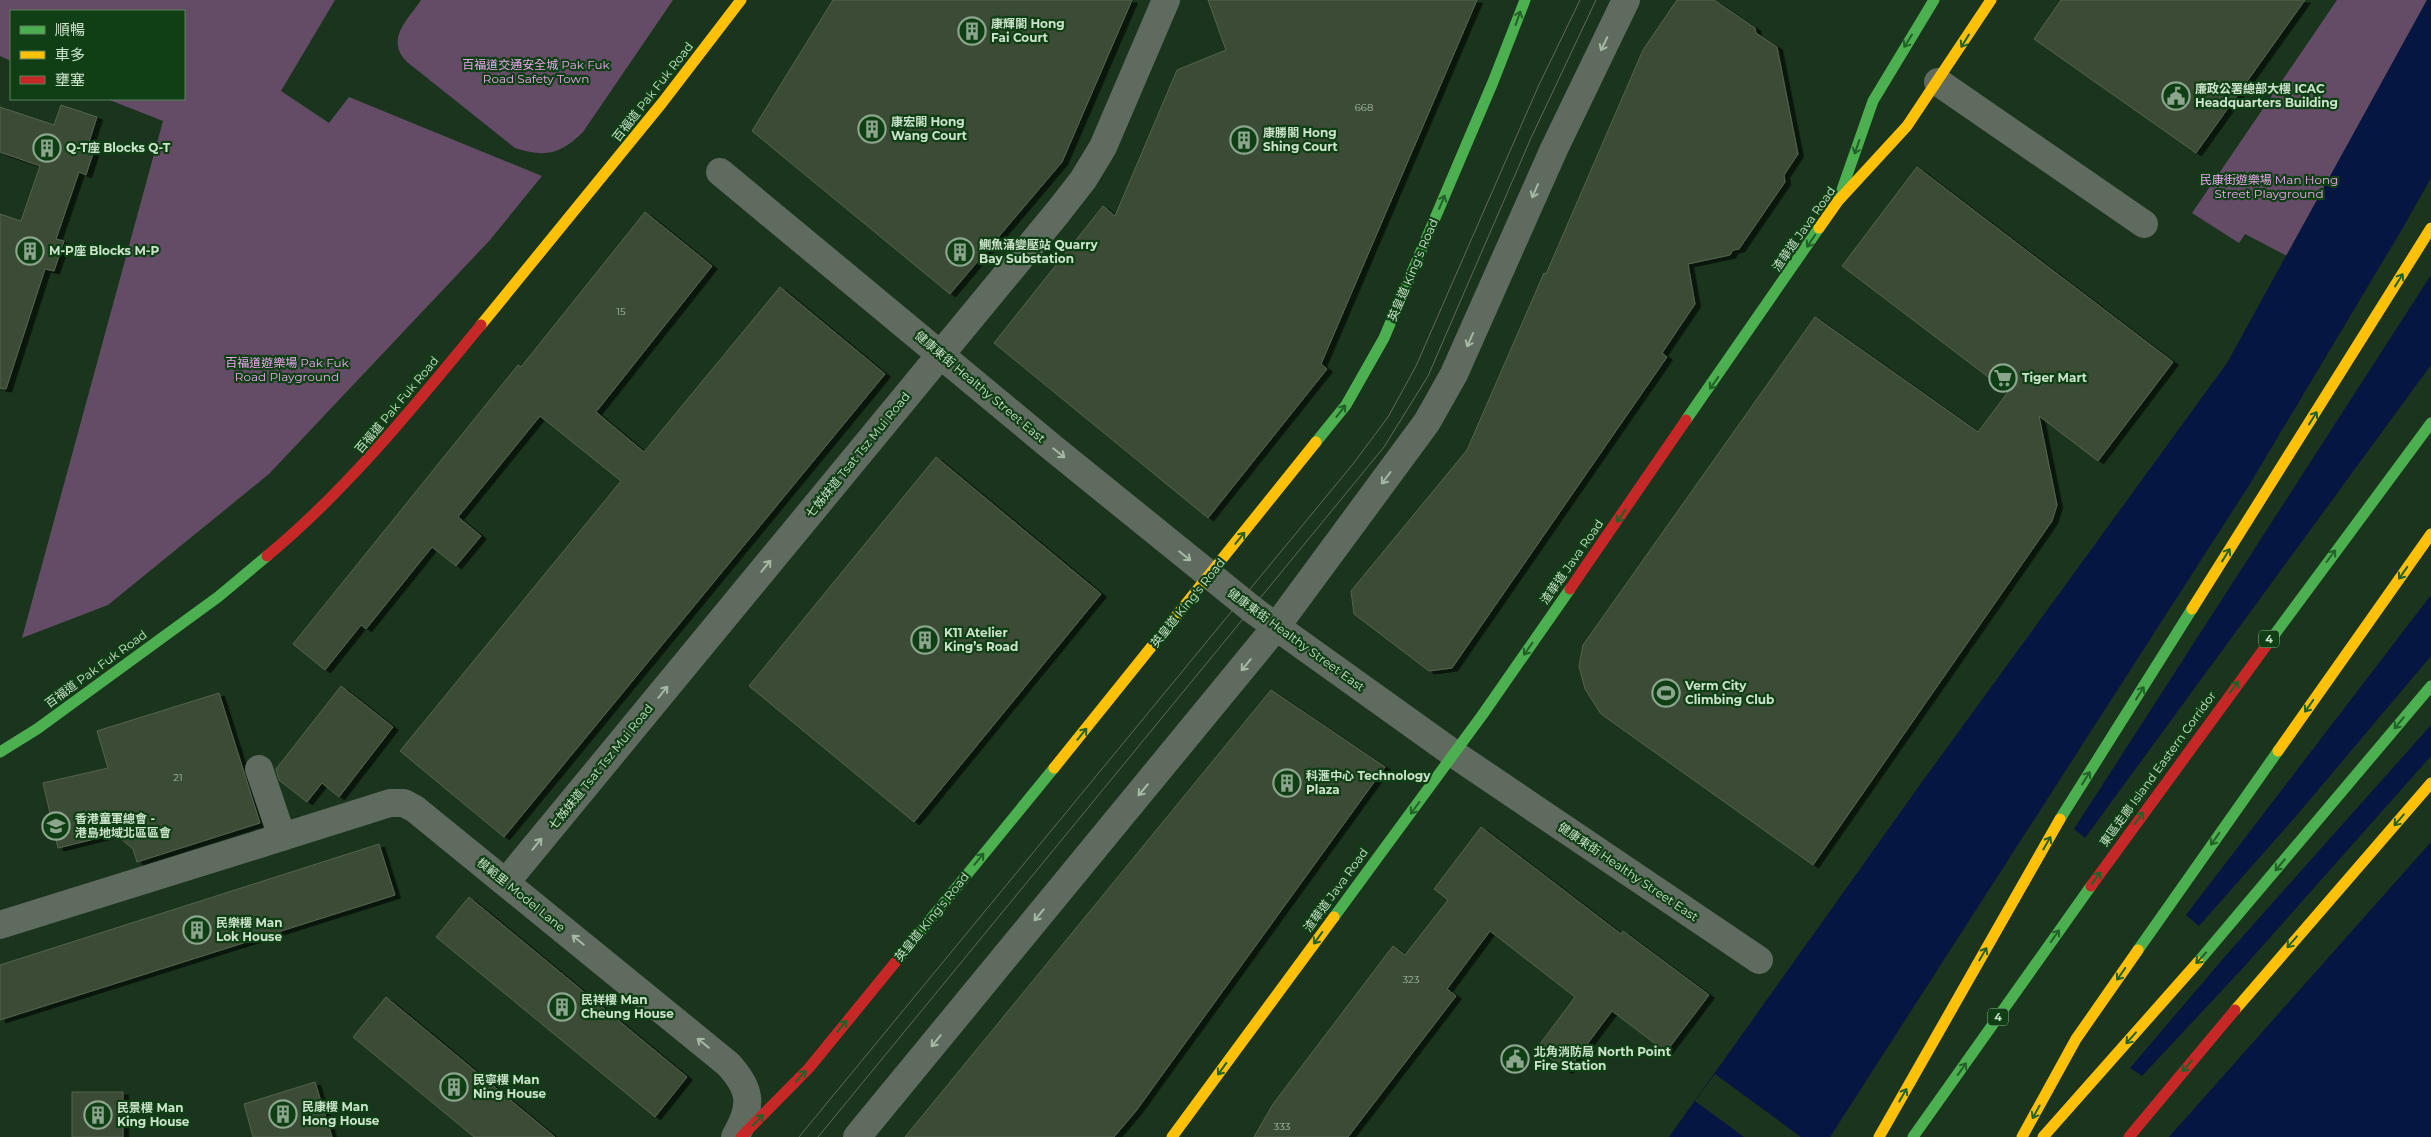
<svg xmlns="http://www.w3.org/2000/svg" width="2431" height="1137" viewBox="0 0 2431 1137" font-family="Montserrat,'Noto Sans TC',sans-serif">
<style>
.green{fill:#644c67}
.water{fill:#061642}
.pier{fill:#1a341d}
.building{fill:#3b4b35;stroke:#54644e;filter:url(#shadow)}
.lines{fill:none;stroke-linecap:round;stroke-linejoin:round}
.street{stroke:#606b60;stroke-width:28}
.fast{stroke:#4caf50;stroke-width:11}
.slow{stroke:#ffc107;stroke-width:11}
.jam{stroke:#c62828;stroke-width:11}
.tram{stroke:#5e6b5e;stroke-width:1}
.oneway{stroke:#226127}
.oneway2{stroke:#a5b9a5}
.labels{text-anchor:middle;stroke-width:4.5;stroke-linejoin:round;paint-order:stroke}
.number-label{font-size:10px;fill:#a6bda5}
.shield{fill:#103f15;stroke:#92b294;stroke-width:1}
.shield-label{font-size:11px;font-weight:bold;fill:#cae3ca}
.poi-label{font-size:12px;font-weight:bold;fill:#cae3ca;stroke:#103f15;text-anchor:start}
.park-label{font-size:12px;fill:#eda6f1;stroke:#103f15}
.street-label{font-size:12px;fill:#cae3ca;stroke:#103f15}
</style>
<defs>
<filter id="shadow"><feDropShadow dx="5.5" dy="3" stdDeviation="0" flood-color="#0009"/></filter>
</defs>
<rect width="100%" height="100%" fill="#1a341d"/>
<!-- green -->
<g class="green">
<path d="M 0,0 L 335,0 L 281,91 L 329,123 L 349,97 L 542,176 L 490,240 L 269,474 L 108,605 L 22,638 L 163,121 L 107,99 L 184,99 L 184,11 L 11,11 L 11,61 L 0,56 Z"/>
<path d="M 421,0 L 673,0 L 583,132 C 561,154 545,158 515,148 L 407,62 C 385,39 407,21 421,0 Z"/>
<path d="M 2337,0 L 2427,0 L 2287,256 L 2245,234 L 2239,243 L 2192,213 Z"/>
</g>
<!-- water -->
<path class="water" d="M 2427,0 L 2431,0 L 2431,1137 L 1669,1137 L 1922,782 L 2227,363 Z"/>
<!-- pier -->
<g class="pier">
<path d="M 2431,178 L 2431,275 L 2074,829 L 2085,838 L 2431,365 L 2431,595 L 2186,915 L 2199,926 L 2297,815 L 2431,656 L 2431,725 L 2228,953 L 2130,1068 L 2142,1076 L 2242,969 L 2431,756 L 2431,842 L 2169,1137 L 1830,1137 L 2248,487 L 2401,231 Z"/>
<path d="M 1715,1074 L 1801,1137 L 1744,1137 L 1695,1101 Z"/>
</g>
<!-- building -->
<g class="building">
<path d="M 833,0 L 1132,0 L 1062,162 L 950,294 L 752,131 Z"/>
<path d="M 1208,0 L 1477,0 L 1321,364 L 1327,369 L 1208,518 L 994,343 L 1103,206 L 1115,216 L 1177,70 L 1226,50 Z"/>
<path d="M 1677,0 L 1714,0 L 1755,28 L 1756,33 L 1777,47 L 1798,154 L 1784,175 L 1785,182 L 1739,249 L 1733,250 L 1730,255 L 1688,264 L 1695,304 L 1662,353 L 1667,357 L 1452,668 L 1429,671 L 1354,614 L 1351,591 L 1467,450 L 1544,273 L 1546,274 L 1643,50 Z"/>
<path d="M 2061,0 L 2305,0 L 2196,153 L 2034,39 Z"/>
<path d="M 61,105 L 97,117 L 89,142 L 96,144 L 86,175 L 79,172 L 56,239 L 64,241 L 54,271 L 45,269 L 6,389 L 0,388 L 0,214 L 21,221 L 40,166 L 0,152 L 0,107 L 54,125 Z"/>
<path d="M 1917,167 L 2173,362 L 2098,461 L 2039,416 L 2057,505 L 2052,521 L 1813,865 L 1601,714 L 1585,689 L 1579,666 L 1583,645 L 1815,317 L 1978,432 L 2008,392 L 1842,266 Z"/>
<path d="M 645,212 L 712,266 L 596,412 L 644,452 L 780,287 L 885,374 L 504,837 L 400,751 L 621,481 L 540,416 L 458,517 L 481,536 L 456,566 L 432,547 L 366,629 L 361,625 L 325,670 L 293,644 L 518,365 L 521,367 Z"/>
<path d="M 936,457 L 1101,594 L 914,822 L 749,686 Z"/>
<path d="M 341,686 L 393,727 L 339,797 L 322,783 L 307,802 L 279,780 L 276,769 Z"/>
<path d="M 1271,690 L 1385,767 L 1136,1111 L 1114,1137 L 905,1137 Z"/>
<path d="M 219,693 L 260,823 L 137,862 L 133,849 L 115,834 L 58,848 L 43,783 L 108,768 L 97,731 Z"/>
<path d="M 1481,827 L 1621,934 L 1623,931 L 1709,995 L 1666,1052 L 1612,1011 L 1567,1071 L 1537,1048 L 1575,997 L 1490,931 L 1447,989 L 1456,996 L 1348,1137 L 1254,1137 L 1273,1104 L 1393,946 L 1405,955 L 1448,900 L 1434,889 Z"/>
<path d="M 379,844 L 395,895 L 0,1020 L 0,965 Z"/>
<path d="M 469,897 L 687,1077 L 655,1117 L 436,937 Z"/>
<path d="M 386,997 L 555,1137 L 474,1137 L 353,1037 Z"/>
<path d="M 315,1082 L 332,1137 L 253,1137 L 244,1104 Z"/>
<rect x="72" y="1092" width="51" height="45"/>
</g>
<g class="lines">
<!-- street -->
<g class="street">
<path d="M 1938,82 L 2144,224"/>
<path d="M 720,172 L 1054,449 L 1253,610 L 1454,754 L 1759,960"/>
<path d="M 259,769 L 282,837 L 390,803 L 404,803 L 415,809 L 728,1064 C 752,1090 753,1106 735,1137"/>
<path d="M 506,882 L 1058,212 L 1083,180 L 1103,147 L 1166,0"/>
<path d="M 0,925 L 282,837"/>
<path d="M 857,1137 L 1276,627 L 1427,422 L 1454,374 L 1554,149 L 1626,0"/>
</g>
<!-- fast -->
<g class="fast">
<path d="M 1838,201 L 1873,101 L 1934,0"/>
<path d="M 1686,420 L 1819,228"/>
<path d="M 1316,442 L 1346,405 L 1384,338 L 1493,82 L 1525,0"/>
<path d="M 2269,642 L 2431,423"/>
<path d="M 0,752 L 37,729 L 218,597 L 267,556"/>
<path d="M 2060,819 L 2192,609"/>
<path d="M 1334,917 L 1483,714 L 1570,589"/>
<path d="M 2138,950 L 2278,751"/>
<path d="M 898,959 L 1054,768"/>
<path d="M 2198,962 L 2431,686"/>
<path d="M 1913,1137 L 2091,886"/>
</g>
<!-- slow -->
<g class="slow">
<path d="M 1819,228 L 1838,201 L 1907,126 L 1991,0"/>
<path d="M 481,325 L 662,103 L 741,0"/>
<path d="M 2192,609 L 2431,228"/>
<path d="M 2278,751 L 2431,534"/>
<path d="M 1054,768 L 1316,442"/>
<path d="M 2235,1010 L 2431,783"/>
<path d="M 1172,1137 L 1334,917"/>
<path d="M 1879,1137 L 2060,819"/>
<path d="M 2022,1137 L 2076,1039 L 2138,950"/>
<path d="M 2043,1137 L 2198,962"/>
</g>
<!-- jam -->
<g class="jam">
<path d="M 267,556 C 349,488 414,406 481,325"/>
<path d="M 1570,589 L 1686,420"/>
<path d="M 2091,886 L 2269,642"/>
<path d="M 741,1137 L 809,1068 L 898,959"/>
<path d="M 2129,1137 L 2235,1010"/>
</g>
<!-- tram -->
<g class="tram">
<path d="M 799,1137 L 1353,464 L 1388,417 L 1416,366 L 1538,87 L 1580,0"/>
<path d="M 818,1137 L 1384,447 L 1428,376 L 1531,138 L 1596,0"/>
</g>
</g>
<!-- one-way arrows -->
<defs><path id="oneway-shaft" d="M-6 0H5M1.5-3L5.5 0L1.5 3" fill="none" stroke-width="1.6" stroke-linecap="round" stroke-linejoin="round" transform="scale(1.25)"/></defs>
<g class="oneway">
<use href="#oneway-shaft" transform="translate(1518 18) rotate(-71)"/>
<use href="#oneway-shaft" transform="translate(1908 41) rotate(122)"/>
<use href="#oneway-shaft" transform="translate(1965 41) rotate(122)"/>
<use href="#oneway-shaft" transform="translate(1857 147) rotate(109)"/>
<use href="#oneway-shaft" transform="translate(1442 202) rotate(-67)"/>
<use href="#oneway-shaft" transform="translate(1811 241) rotate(124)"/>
<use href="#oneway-shaft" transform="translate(2399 280) rotate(-58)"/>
<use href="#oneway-shaft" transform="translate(1714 383) rotate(125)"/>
<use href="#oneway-shaft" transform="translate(1341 411) rotate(-52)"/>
<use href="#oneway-shaft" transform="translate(2313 418) rotate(-58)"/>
<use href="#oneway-shaft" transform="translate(1621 516) rotate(125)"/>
<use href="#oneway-shaft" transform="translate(1240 538) rotate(-51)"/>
<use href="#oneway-shaft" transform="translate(2226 555) rotate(-58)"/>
<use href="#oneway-shaft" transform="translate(2331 556) rotate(-53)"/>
<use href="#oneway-shaft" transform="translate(2403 573) rotate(125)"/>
<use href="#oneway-shaft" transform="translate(1528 649) rotate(125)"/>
<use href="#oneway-shaft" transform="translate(2234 687) rotate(-54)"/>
<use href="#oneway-shaft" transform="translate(2140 693) rotate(-58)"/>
<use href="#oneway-shaft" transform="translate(2309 706) rotate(125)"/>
<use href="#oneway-shaft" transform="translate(2399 723) rotate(130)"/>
<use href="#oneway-shaft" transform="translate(1082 734) rotate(-51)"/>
<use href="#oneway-shaft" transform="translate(2086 778) rotate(-58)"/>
<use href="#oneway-shaft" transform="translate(1415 808) rotate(127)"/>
<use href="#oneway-shaft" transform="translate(2139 818) rotate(-54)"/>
<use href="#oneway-shaft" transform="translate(2399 820) rotate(131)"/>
<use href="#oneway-shaft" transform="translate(2215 839) rotate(125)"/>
<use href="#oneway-shaft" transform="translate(2047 843) rotate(-60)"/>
<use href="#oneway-shaft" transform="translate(979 859) rotate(-51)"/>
<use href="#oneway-shaft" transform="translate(2280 865) rotate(130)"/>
<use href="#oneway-shaft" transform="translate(2096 878) rotate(-55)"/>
<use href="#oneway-shaft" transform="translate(2055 936) rotate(-55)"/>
<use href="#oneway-shaft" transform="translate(1318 938) rotate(126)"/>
<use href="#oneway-shaft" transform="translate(2292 942) rotate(131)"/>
<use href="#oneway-shaft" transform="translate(1983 954) rotate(-60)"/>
<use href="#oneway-shaft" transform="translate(2201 958) rotate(133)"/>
<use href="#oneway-shaft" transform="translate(2121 974) rotate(125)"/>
<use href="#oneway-shaft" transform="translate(842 1026) rotate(-50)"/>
<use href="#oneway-shaft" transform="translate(2131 1038) rotate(131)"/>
<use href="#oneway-shaft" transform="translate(2187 1066) rotate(130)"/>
<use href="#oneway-shaft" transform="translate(1222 1069) rotate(126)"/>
<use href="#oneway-shaft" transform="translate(1962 1069) rotate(-55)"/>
<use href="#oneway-shaft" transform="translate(801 1076) rotate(-47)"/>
<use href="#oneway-shaft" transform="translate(1903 1095) rotate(-60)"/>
<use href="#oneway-shaft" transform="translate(2036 1112) rotate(119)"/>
<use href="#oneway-shaft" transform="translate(758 1120) rotate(-45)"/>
</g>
<g class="oneway2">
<use href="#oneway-shaft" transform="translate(1604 44) rotate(116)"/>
<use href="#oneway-shaft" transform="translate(1535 191) rotate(114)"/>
<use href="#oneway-shaft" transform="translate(1470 340) rotate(114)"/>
<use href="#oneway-shaft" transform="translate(1059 453) rotate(39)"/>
<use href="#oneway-shaft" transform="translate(1386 478) rotate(127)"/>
<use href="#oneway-shaft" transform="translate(1185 556) rotate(39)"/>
<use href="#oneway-shaft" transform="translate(766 566) rotate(-51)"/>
<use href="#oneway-shaft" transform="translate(1246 665) rotate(129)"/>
<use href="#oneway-shaft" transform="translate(663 692) rotate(-51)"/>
<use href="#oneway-shaft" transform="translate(1143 790) rotate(130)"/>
<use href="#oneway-shaft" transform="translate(537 844) rotate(-51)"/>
<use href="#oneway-shaft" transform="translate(1039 915) rotate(130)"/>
<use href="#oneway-shaft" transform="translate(578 940) rotate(-141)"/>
<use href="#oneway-shaft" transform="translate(936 1041) rotate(129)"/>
<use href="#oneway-shaft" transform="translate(703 1043) rotate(-141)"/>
</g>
<!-- icons -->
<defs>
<g id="building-ring" transform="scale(1.4375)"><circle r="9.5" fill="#103f15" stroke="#8ca68d" stroke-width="1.5"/><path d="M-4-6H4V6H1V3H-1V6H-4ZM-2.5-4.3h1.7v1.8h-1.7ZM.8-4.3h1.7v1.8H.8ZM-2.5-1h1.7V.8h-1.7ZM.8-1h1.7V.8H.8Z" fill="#8ca68d"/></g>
<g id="civic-ring" transform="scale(1.4375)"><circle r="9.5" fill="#103f15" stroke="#8ca68d" stroke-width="1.5"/><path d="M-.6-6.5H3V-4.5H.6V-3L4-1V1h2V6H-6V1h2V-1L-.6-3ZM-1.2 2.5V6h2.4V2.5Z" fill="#8ca68d"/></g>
<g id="supermarket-ring" transform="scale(1.4375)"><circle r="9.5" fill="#103f15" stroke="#8ca68d" stroke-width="1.5"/><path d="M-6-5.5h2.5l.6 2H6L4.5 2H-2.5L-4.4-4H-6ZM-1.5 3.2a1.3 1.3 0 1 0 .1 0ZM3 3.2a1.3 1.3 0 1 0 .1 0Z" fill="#8ca68d"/></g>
<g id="stadium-ring" transform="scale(1.4375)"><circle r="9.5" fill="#103f15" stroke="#8ca68d" stroke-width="1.5"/><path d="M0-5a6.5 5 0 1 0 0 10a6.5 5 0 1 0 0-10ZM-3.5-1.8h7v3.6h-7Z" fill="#8ca68d"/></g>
<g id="school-ring" transform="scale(1.4375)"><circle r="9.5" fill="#103f15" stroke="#8ca68d" stroke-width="1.5"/><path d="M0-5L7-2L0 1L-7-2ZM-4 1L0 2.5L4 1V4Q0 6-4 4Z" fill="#8ca68d"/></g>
</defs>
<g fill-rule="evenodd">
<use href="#building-ring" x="972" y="31"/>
<use href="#civic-ring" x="2176" y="96"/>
<use href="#building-ring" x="872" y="129"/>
<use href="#building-ring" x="1244" y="140"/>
<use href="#building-ring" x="47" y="148"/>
<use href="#building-ring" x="30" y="251"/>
<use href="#building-ring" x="960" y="252"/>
<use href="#supermarket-ring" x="2003" y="378"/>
<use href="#building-ring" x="925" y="640"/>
<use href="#stadium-ring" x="1666" y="693"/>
<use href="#building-ring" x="1287" y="783"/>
<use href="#school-ring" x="56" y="826"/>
<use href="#building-ring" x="197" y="930"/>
<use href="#building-ring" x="562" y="1007"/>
<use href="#civic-ring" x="1515" y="1059"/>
<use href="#building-ring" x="454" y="1087"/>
<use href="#building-ring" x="283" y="1114"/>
<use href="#building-ring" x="98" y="1115"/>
</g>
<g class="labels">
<!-- number labels -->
<g class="number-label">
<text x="1364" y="111">668</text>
<text x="621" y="315">15</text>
<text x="178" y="781">21</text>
<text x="1411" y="983">323</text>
<text x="1282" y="1130">333</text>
</g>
<!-- shield labels -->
<g class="shield">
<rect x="2259" y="630.5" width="20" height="17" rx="4"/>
<rect x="1988" y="1008.5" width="20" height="17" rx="4"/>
</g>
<g class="shield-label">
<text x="2269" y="643">4</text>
<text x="1998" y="1021">4</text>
</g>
<!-- poi labels -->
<g class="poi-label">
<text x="991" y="28">康輝閣 Hong<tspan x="991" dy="14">Fai Court</tspan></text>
<text x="2195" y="93">廉政公署總部大樓 ICAC<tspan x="2195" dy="14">Headquarters Building</tspan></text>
<text x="891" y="126">康宏閣 Hong<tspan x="891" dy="14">Wang Court</tspan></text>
<text x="1263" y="137">康勝閣 Hong<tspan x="1263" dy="14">Shing Court</tspan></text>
<text x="66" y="152">Q-T座 Blocks Q-T</text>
<text x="979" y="249">鰂魚涌變壓站 Quarry<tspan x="979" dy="14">Bay Substation</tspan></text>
<text x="49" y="255">M-P座 Blocks M-P</text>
<text x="2022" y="382">Tiger Mart</text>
<text x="944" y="637">K11 Atelier<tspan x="944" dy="14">King’s Road</tspan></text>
<text x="1685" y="690">Verm City<tspan x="1685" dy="14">Climbing Club</tspan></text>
<text x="1306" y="780">科滙中心 Technology<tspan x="1306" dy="14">Plaza</tspan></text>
<text x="75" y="823">香港童軍總會 -<tspan x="75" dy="14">港島地域北區區會</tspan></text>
<text x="216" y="927">民樂樓 Man<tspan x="216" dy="14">Lok House</tspan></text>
<text x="581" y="1004">民祥樓 Man<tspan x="581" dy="14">Cheung House</tspan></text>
<text x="1534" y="1056">北角消防局 North Point<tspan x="1534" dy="14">Fire Station</tspan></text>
<text x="473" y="1084">民寧樓 Man<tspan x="473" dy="14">Ning House</tspan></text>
<text x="302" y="1111">民康樓 Man<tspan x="302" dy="14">Hong House</tspan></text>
<text x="117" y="1112">民景樓 Man<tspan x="117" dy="14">King House</tspan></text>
</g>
<!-- park labels -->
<g class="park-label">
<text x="536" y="69">百福道交通安全城 Pak Fuk<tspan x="536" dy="14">Road Safety Town</tspan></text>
<text x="2269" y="184">民康街遊樂場 Man Hong<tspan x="2269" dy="14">Street Playground</tspan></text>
<text x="287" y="367">百福道遊樂場 Pak Fuk<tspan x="287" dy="14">Road Playground</tspan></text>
</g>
<!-- street labels -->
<g class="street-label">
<text transform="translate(653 92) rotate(-52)" y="4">百福道 Pak Fuk Road</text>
<text transform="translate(1804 229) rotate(-55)" y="4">渣華道 Java Road</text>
<text transform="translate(1413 270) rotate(-67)" y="4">英皇道 King's Road</text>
<text transform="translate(980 387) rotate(40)" y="4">健康東街 Healthy Street East</text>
<text transform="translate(397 405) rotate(-50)" y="4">百福道 Pak Fuk Road</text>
<text transform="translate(858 455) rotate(-51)" y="4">七姊妹道 Tsat Tsz Mui Road</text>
<text transform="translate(1572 562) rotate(-55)" y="4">渣華道 Java Road</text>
<text transform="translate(1188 603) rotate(-51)" y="4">英皇道 King's Road</text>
<text transform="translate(1296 640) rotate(36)" y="4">健康東街 Healthy Street East</text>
<text transform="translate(96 669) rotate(-36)" y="4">百福道 Pak Fuk Road</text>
<text transform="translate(601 767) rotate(-51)" y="4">七姊妹道 Tsat Tsz Mui Road</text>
<text transform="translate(2158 769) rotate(-54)" y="4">東區走廊 Island Eastern Corridor</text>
<text transform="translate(1628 872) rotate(34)" y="4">健康東街 Healthy Street East</text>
<text transform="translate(1336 890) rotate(-54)" y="4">渣華道 Java Road</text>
<text transform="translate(521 895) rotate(39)" y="4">模範里 Model Lane</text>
<text transform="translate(932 917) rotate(-51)" y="4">英皇道 King's Road</text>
</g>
</g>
<!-- legend -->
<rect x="10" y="10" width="175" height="90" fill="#103f15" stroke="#5a815d"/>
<rect x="20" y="26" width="25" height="8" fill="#4caf50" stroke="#5a815d"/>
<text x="55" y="35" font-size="15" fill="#cae3ca">順暢</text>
<rect x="20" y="51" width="25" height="8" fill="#ffc107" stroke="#5a815d"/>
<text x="55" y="60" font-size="15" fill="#cae3ca">車多</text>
<rect x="20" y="76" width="25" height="8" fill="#c62828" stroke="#5a815d"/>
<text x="55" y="85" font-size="15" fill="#cae3ca">壅塞</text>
</svg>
